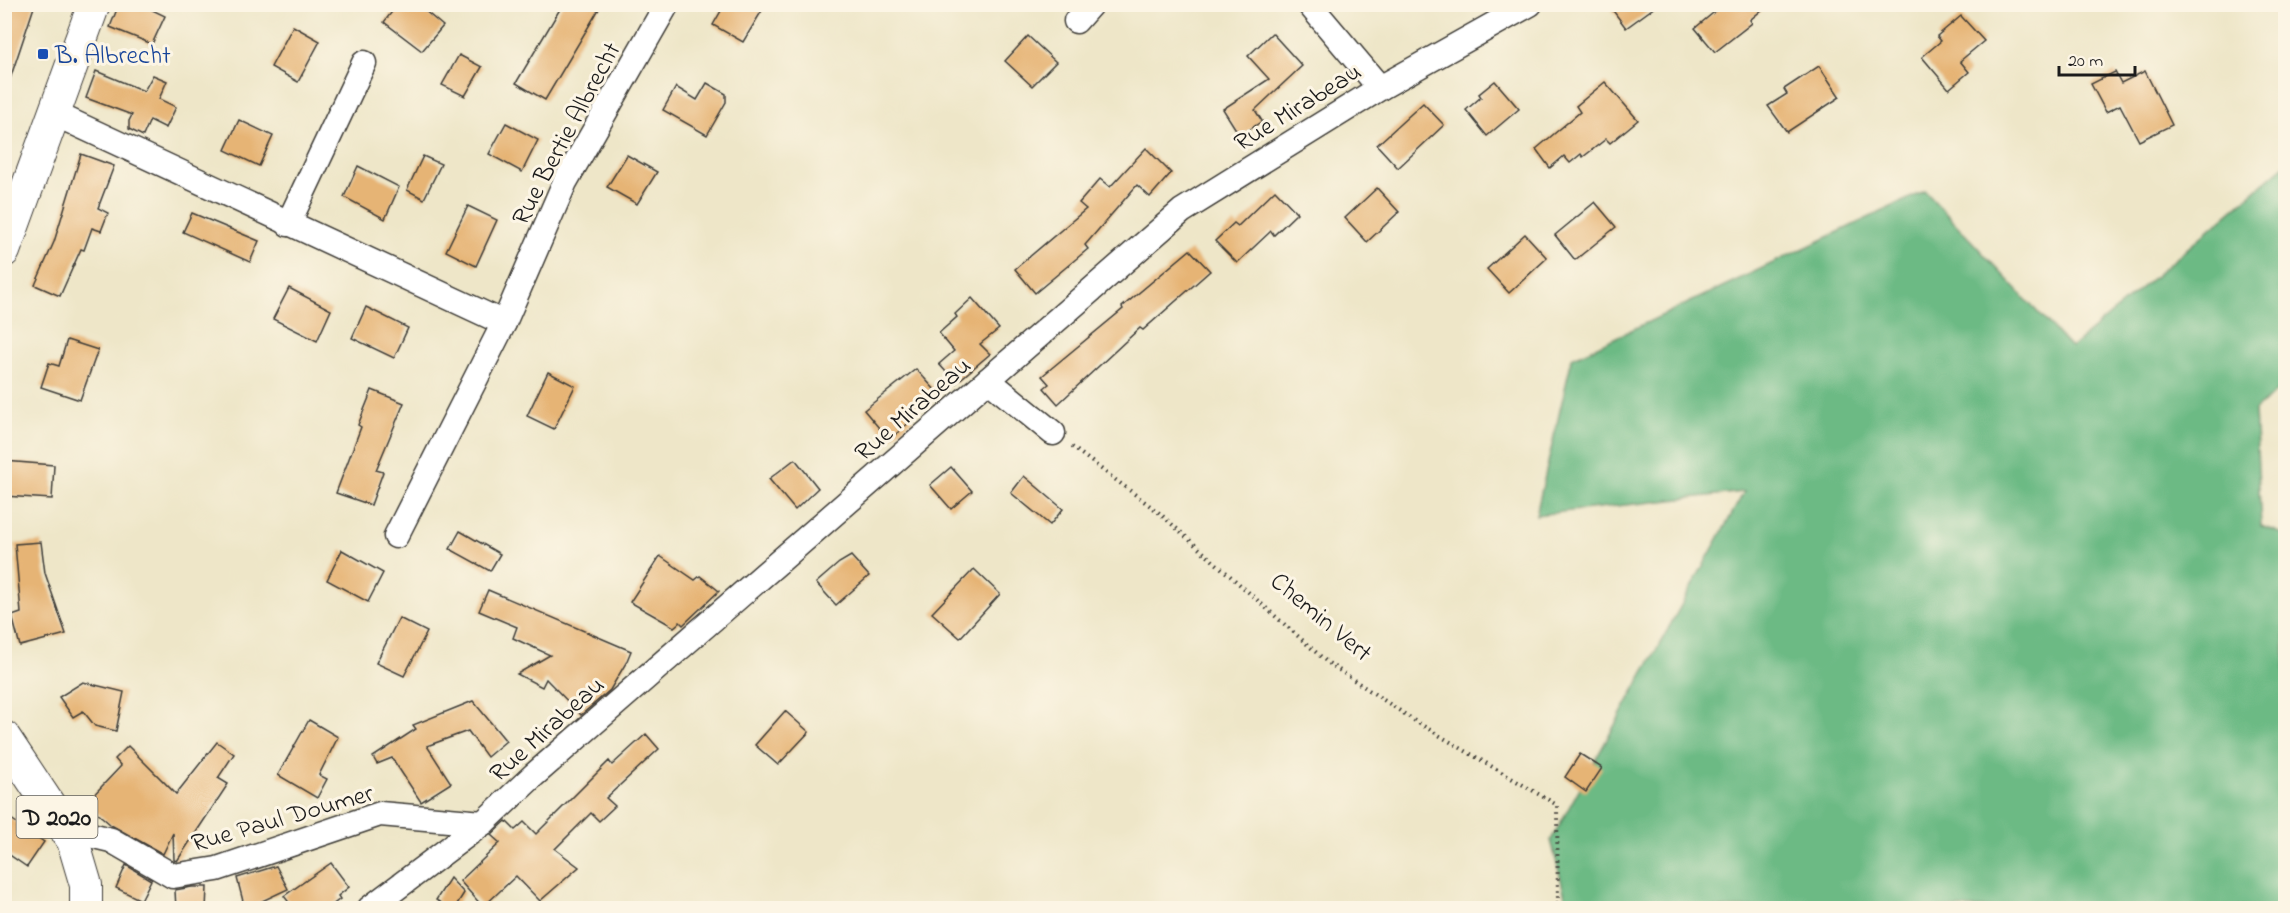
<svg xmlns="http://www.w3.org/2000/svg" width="2290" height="913" viewBox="0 0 2290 913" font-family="'Indie Flower',sans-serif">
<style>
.forest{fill:#6cba84;stroke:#446b50;stroke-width:1.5}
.building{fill:#e6b474}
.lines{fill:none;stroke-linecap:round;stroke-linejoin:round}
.minor-casing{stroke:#3c3a36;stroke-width:27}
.major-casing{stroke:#3c3a36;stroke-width:34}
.path{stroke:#3c3a36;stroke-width:4;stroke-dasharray:1.5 4.5;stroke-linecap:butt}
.minor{stroke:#fff;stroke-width:24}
.major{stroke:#fff;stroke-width:32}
.transit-dot{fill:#1a4fb4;stroke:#fcf5e5;stroke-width:2}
.labels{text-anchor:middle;stroke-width:6;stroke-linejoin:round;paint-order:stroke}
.shield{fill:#fcf5e5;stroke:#5f5d58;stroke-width:1.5}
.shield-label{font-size:24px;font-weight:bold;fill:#1c1c1c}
.transit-label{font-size:26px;fill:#164399;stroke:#fcf5e5;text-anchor:start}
.street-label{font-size:26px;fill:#1c1c1c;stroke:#fcf5e5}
</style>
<rect width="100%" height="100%" fill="#fcf5e5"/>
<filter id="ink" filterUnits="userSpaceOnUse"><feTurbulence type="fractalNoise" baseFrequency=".0167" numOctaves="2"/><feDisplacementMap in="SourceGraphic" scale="12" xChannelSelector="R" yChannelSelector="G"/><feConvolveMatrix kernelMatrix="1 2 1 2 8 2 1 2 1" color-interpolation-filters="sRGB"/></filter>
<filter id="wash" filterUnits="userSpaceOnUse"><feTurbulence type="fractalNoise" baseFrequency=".008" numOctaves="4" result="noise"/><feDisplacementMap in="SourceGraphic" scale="24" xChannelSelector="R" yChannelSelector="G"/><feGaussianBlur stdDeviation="1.35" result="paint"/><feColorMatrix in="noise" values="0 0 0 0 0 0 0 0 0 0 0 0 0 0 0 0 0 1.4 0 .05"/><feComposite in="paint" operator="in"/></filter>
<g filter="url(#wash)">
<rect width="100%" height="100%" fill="#eee6c8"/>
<!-- forest -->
<path class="forest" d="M 2285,165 L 2285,385 L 2255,410 L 2261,526 L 2285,535 L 2285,908 L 1568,908 L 1551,840 L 1744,492 L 1536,515 L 1572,358 L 1925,191 L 2071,348 Z"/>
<g id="blocks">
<!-- building -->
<g class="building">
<path d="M 4,4 L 35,4 L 8,85 L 4,84 Z"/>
<path d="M 119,4 L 140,4 L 165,16 L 152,44 L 110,27 Z"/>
<path d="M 398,4 L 417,4 L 443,26 L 422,51 L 384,22 Z"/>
<path d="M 563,4 L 602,4 L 545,100 L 516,83 Z"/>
<path d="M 725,4 L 766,4 L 743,42 L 713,25 Z"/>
<path d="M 1608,4 L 1659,4 L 1626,28 Z"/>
<path d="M 1724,4 L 1769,4 L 1750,20 L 1752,23 L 1715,52 L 1695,28 Z"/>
<path d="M 1961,16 L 1984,41 L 1960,61 L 1969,72 L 1949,89 L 1922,57 L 1941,41 L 1937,36 Z"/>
<path d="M 293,26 L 320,41 L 298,82 L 271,67 Z"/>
<path d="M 1272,33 L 1302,66 L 1255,110 L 1262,121 L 1240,136 L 1223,109 L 1269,79 L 1248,56 Z"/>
<path d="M 1028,36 L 1056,62 L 1032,86 L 1005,61 Z"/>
<path d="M 459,55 L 482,67 L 465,96 L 442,85 Z"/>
<path d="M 1819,66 L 1840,97 L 1787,132 L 1768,106 L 1787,94 L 1784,89 Z"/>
<path d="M 96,71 L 144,91 L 153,75 L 167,81 L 159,99 L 176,107 L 166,128 L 150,120 L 143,136 L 129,129 L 129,121 L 132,115 L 86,98 Z"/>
<path d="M 2145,71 L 2172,125 L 2139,141 L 2120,105 L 2106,112 L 2091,84 L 2115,72 L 2121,83 Z"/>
<path d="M 1495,81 L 1519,109 L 1487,136 L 1466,110 L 1481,97 L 1479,94 Z"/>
<path d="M 1605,82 L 1638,120 L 1610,143 L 1606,139 L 1583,157 L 1581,154 L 1570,163 L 1564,156 L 1550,168 L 1536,149 L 1580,112 L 1576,106 Z"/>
<path d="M 707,83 L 726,94 L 726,102 L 707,135 L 663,110 L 676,87 L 697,100 Z"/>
<path d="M 1423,103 L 1444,125 L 1398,168 L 1377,145 Z"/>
<path d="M 239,120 L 273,136 L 259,166 L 225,150 Z"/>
<path d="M 506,123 L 538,140 L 522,172 L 489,154 Z"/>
<path d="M 1146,148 L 1171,173 L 1150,197 L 1137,185 L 1085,245 L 1088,249 L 1035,293 L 1015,269 L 1086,209 L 1079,203 L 1100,179 L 1110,187 Z"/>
<path d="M 81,154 L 114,166 L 98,208 L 108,213 L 101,231 L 92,228 L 84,250 L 81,249 L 60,296 L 35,285 L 54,242 Z"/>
<path d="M 627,155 L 657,172 L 637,204 L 607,187 Z"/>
<path d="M 423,156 L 441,164 L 424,199 L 407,190 Z"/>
<path d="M 358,166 L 399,187 L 385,219 L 344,197 Z"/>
<path d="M 1377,188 L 1399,212 L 1367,242 L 1345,218 Z"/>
<path d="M 1275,190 L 1297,213 L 1274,235 L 1271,231 L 1237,263 L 1215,241 L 1234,223 L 1238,226 Z"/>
<path d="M 1595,202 L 1616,227 L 1575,260 L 1555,235 Z"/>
<path d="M 468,206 L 497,220 L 476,266 L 446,251 Z"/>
<path d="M 192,213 L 259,241 L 250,262 L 183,232 Z"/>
<path d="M 1525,234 L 1547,258 L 1509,293 L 1487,269 Z"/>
<path d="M 1190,250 L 1210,271 L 1143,330 L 1140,328 L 1058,404 L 1044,388 L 1049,384 L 1042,376 L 1123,309 L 1122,307 Z"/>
<path d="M 289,288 L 331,310 L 317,341 L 273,319 Z"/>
<path d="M 972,298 L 999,329 L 980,344 L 990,354 L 956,383 L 939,364 L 954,351 L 939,333 L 957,317 L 955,314 Z"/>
<path d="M 366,307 L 408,328 L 394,358 L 352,338 Z"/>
<path d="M 67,340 L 98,350 L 80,400 L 41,387 L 49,363 L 59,366 Z"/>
<path d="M 916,369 L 935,390 L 907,414 L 912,420 L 889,440 L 864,410 Z"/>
<path d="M 548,372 L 575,386 L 554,429 L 527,416 Z"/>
<path d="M 372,390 L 404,403 L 376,470 L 383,472 L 371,505 L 336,493 L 361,427 L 358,425 Z"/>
<path d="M 795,459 L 818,488 L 795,510 L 769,479 Z"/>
<path d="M 4,461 L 54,465 L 52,499 L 4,496 Z"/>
<path d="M 951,467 L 972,491 L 951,509 L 930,485 Z"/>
<path d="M 1024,476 L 1063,509 L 1050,525 L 1011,493 Z"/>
<path d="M 460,531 L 500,554 L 490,571 L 450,549 Z"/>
<path d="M 41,542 L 45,573 L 66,634 L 20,646 L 12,616 L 21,613 L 15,544 Z"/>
<path d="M 342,550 L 383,573 L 368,602 L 327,580 Z"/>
<path d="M 660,556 L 695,580 L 700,576 L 719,591 L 683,625 L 680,622 L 674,627 L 630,602 Z"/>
<path d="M 851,556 L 869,576 L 836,605 L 816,583 L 839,563 Z"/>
<path d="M 974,569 L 1000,594 L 960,638 L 932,613 Z"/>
<path d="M 488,590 L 631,651 L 626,663 L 610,690 L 581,715 L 546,679 L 542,687 L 517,674 L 550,655 L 513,638 L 517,627 L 479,611 Z"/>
<path d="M 399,618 L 427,632 L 404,676 L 376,663 Z"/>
<path d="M 83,682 L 124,692 L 116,731 L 95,726 L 83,711 L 73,717 L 59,697 Z"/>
<path d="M 473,701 L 506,741 L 487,757 L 468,731 L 427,746 L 451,783 L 421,802 L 392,758 L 377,764 L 373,757 L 416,729 L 413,725 Z"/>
<path d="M 785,711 L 809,732 L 778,765 L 755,745 Z"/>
<path d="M 309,720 L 338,737 L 319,775 L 327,779 L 317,798 L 278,775 Z"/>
<path d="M 646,734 L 659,749 L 606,798 L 615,806 L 599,821 L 591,813 L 555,849 L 579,867 L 540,901 L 516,876 L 483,907 L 460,881 L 500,843 L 491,835 L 506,821 L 515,830 L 524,822 L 536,834 L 609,761 L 612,765 Z"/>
<path d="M 217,742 L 234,754 L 218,778 L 228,784 L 177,861 L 174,860 L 173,833 L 163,854 L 111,825 L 86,803 L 121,766 L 115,759 L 128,746 L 176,794 Z"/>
<path d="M 1580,754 L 1602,768 L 1586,792 L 1565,777 Z"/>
<path d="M 4,814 L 44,842 L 27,867 L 4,851 Z"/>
<path d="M 331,863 L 349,887 L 338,896 L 340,899 L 327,909 L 294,909 L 284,896 Z"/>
<path d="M 126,865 L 151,880 L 141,900 L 116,888 Z"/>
<path d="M 276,866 L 288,889 L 245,909 L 237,878 Z"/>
<path d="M 450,878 L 464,893 L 454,909 L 450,909 L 436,900 Z"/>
<path d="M 192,887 L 207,887 L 206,909 L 176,909 L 175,890 Z"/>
</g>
</g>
</g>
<g filter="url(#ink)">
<use href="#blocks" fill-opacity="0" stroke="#3c3a36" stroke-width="1.5"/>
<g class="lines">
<!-- minor casing -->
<g class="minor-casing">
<g id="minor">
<path d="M 1309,4 L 1380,88"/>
<path d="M 1076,21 L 1091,4"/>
<path d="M 55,114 L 504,323"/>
<path d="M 288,224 L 364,63"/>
<path d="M 988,380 L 1053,433"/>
<path d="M 396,536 L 504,323 L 565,182 L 667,4"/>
<path d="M 73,841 L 86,834 L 111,840 L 173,876 L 217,869 L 380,814 L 483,823"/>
<path d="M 370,908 L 483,823 L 534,775 L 1182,211 L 1380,88 L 1530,4"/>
</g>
</g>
<!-- major casing -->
<g class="major-casing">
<g id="major">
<path d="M 4,251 L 94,4"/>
<path d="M 4,737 L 73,841 L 86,885 L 86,908"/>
</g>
</g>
<!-- path -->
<path class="path" d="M 1072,447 L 1157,511 L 1327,662 L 1415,721 L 1557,805 L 1558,908"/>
<!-- minor -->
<use href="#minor" class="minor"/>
<!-- major -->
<use href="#major" class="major"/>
</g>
</g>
<!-- markers -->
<rect class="transit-dot" x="37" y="48" width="12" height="12" rx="3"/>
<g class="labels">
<!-- shield labels -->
<rect class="shield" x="16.5" y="796" width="81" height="42" rx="4.5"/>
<g class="shield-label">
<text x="57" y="825">D 2020</text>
</g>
<!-- transit labels -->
<g class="transit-label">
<text x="55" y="63">B. Albrecht</text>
</g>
<!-- street labels -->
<g class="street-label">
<text transform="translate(1297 106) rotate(-32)" y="9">Rue Mirabeau</text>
<text transform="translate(565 133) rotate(-62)" y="9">Rue Bertie Albrecht</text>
<text transform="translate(912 408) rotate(-41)" y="9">Rue Mirabeau</text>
<text transform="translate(1322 616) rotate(40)" y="9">Chemin Vert</text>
<text transform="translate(546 728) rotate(-42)" y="9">Rue Mirabeau</text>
<text transform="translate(282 817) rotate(-16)" y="9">Rue Paul Doumer</text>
</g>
</g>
<!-- margin -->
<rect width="2290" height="913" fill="none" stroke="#fcf5e5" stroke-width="24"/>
<!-- scale -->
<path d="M2059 66v9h76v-9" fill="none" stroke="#1c1c1c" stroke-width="3"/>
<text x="2068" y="66" font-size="18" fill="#1c1c1c" stroke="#fcf5e5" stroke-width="4.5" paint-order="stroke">20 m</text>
</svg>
